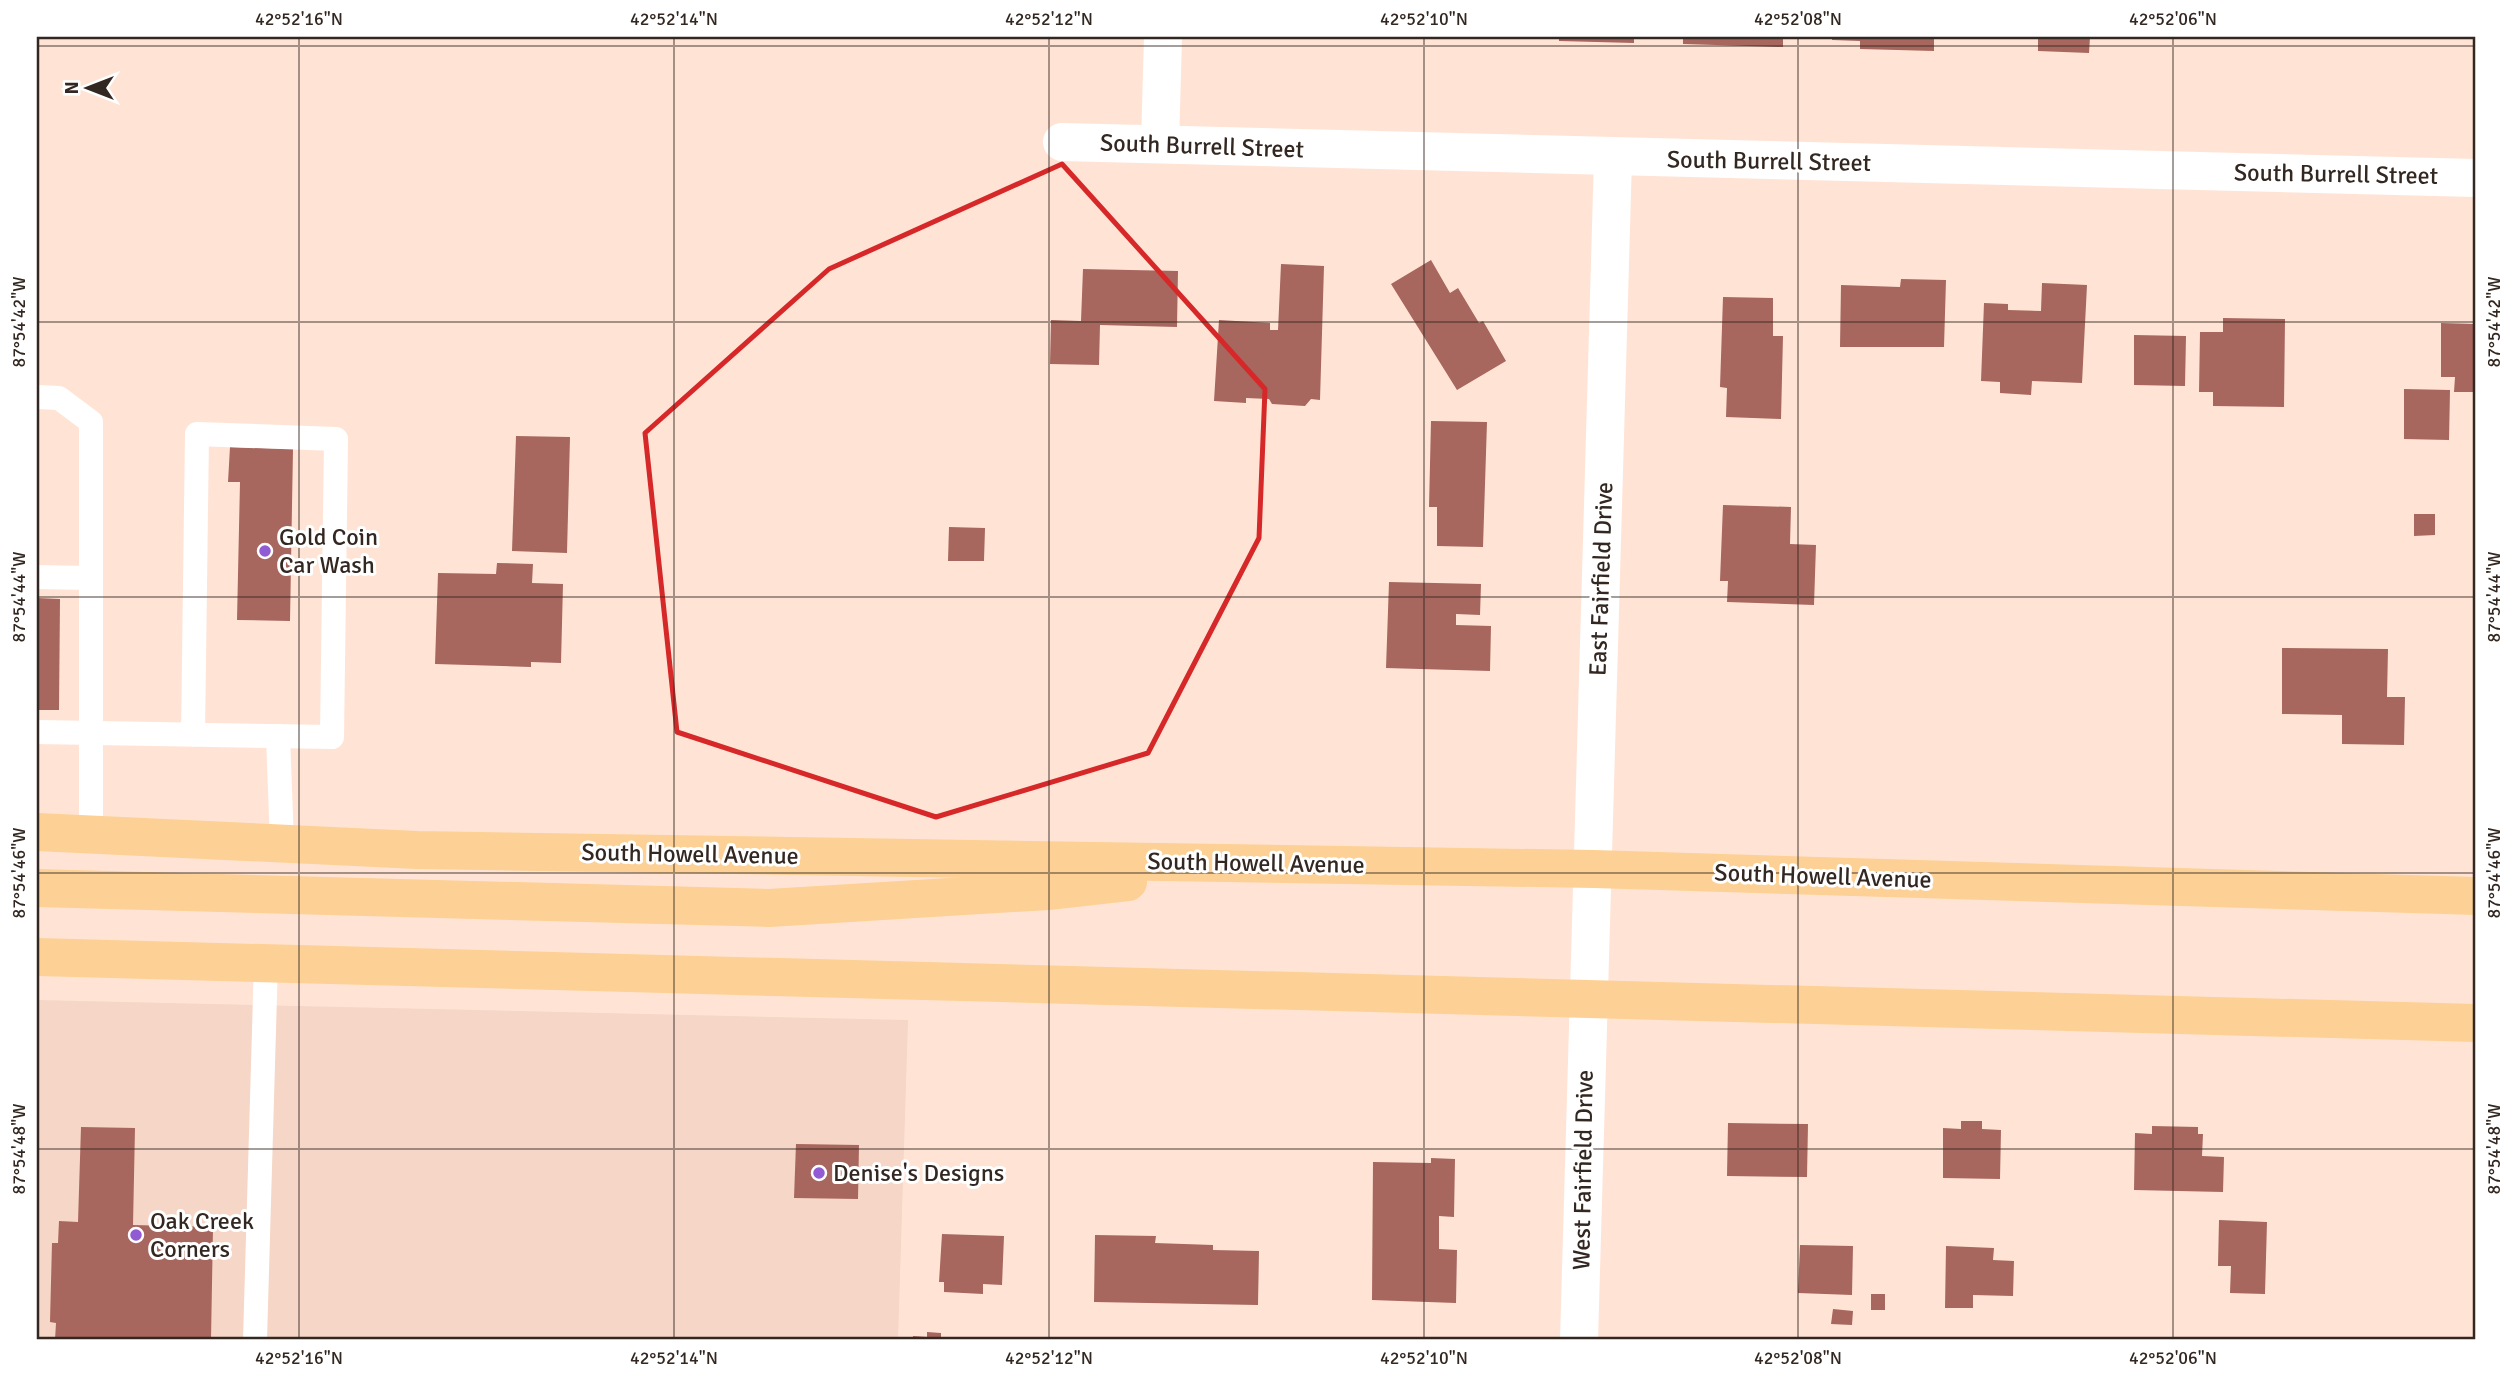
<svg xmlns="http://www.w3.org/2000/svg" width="2513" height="1377" viewBox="0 0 2513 1377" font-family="Signika,sans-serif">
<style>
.built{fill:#f6d6c6}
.building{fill:#a7665e}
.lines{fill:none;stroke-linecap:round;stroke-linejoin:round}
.service{stroke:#fff;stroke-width:24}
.minor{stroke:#fff;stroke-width:38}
.primary{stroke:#fdd195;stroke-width:38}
.marked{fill:none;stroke:#d62828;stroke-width:5;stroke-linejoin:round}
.ticks{fill:none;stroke:#332721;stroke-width:2;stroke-opacity:0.45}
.poi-dot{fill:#915bd4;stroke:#fff;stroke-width:2.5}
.labels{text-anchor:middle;stroke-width:6;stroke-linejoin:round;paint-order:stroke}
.street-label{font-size:24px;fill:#332721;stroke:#fff}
.poi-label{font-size:24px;fill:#332721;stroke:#fff;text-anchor:start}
.neatline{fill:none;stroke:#332721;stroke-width:2.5}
.ticks-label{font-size:18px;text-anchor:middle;fill:#332721}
</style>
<rect width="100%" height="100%" fill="#ffe4d6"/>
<!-- built -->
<path class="built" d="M 37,1000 L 908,1020 L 898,1340 L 37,1340 Z"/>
<!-- building -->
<g class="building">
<path d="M 1559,37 L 1634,37 L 1634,43 L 1559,41 Z"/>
<path d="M 1683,37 L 1783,37 L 1783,47 L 1683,44 Z"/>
<path d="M 1832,37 L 1934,37 L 1934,51 L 1860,49 L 1860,41 L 1832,40 Z"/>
<path d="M 2038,37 L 2090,37 L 2089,53 L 2038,51 Z"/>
<path d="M 1431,260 L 1450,293 L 1458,288 L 1479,323 L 1483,321 L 1506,361 L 1457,390 L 1391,284 Z"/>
<path d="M 1281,264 L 1324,266 L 1320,400 L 1311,399 L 1305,406 L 1272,404 L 1269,399 L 1246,398 L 1246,403 L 1214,401 L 1219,320 L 1270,323 L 1270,330 L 1278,330 Z"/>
<path d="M 1083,269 L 1178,271 L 1177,327 L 1100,325 L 1099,365 L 1050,364 L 1051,320 L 1081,321 Z"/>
<path d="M 1901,279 L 1946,280 L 1944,347 L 1840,347 L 1841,285 L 1900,287 Z"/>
<path d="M 2042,283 L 2087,285 L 2082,383 L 2032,381 L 2031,395 L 2000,393 L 2000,382 L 1981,381 L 1984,303 L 2008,304 L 2008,310 L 2041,311 Z"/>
<path d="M 1723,297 L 1773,298 L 1773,336 L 1783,336 L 1781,419 L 1726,417 L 1727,388 L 1720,387 Z"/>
<path d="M 2223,318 L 2285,319 L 2284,407 L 2213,406 L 2213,392 L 2199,392 L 2200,332 L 2223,332 Z"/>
<path d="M 2441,323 L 2476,324 L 2476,392 L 2454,392 L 2455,377 L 2441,377 Z"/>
<path d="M 2134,335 L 2186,336 L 2185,386 L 2134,385 Z"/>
<path d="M 2404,389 L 2450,390 L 2449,440 L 2404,439 Z"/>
<path d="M 1431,421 L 1487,422 L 1483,547 L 1437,546 L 1437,507 L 1429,507 Z"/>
<path d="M 516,436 L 570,437 L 567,553 L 512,551 Z"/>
<path d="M 230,447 L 293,449 L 290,621 L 237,620 L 240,482 L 228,482 Z"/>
<path d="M 1723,505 L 1791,507 L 1790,544 L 1816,545 L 1814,605 L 1727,602 L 1728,581 L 1720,581 Z"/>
<path d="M 2414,514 L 2435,514 L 2435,535 L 2414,536 Z"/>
<path d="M 949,527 L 985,528 L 984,561 L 948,561 Z"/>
<path d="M 497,563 L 533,564 L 532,583 L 563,584 L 561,663 L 531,662 L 531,667 L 435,664 L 438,573 L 496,574 Z"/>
<path d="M 1389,582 L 1481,584 L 1480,615 L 1456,614 L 1456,625 L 1491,626 L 1490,671 L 1386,668 Z"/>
<path d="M 37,598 L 60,599 L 59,710 L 37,710 Z"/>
<path d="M 2282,648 L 2388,649 L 2387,697 L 2405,697 L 2404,745 L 2342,744 L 2342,715 L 2282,714 Z"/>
<path d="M 1961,1121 L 1982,1121 L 1982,1129 L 2001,1130 L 2000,1179 L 1943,1178 L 1943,1128 L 1961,1129 Z"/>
<path d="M 1728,1123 L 1808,1124 L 1807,1177 L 1727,1176 Z"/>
<path d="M 2152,1126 L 2198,1127 L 2198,1134 L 2203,1134 L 2202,1156 L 2224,1157 L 2223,1192 L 2134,1190 L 2135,1133 L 2152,1134 Z"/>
<path d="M 81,1127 L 135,1128 L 133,1225 L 213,1227 L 211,1340 L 55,1340 L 56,1323 L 50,1322 L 52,1243 L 58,1243 L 59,1221 L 78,1222 Z"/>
<path d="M 796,1144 L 859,1145 L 858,1199 L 794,1198 Z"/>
<path d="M 1431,1158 L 1455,1159 L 1454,1217 L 1439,1216 L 1439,1249 L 1457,1250 L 1456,1303 L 1372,1300 L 1373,1162 L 1431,1163 Z"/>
<path d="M 2219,1220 L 2267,1222 L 2265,1294 L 2230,1293 L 2231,1266 L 2218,1266 Z"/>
<path d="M 942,1234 L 1004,1236 L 1002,1285 L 983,1284 L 983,1294 L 944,1292 L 944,1282 L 939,1282 Z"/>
<path d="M 1095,1235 L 1156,1236 L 1155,1243 L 1213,1245 L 1213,1250 L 1259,1251 L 1258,1305 L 1094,1302 Z"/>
<path d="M 1800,1245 L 1853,1246 L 1852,1295 L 1798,1293 Z"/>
<path d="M 1946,1246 L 1994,1248 L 1993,1260 L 2014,1261 L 2013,1296 L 1973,1295 L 1973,1308 L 1945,1308 Z"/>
<rect x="1871" y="1294" width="14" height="16"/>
<path d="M 1833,1309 L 1853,1311 L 1852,1325 L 1831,1324 Z"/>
<path d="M 927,1332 L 941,1333 L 941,1338 L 954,1338 L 954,1340 L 913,1340 L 913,1336 L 927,1337 Z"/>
</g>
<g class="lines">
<!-- service -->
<g class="service">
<path d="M 37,397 L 59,398 L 91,422 L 91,833"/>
<path d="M 37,577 L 91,578"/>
<path d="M 37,732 C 135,734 234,735 332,737 L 336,439 L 197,434 L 193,735"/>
<path d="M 278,736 L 282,843"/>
<path d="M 255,1340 L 266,961"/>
</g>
<!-- minor -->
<g class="minor">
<path d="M 1062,142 L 2476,178"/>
<path d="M 1160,144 L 1163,37"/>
<path d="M 1579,1340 L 1613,158"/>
</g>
<!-- primary -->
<g class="primary">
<path d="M 37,832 L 417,850 L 1594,869 L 2476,896"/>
<path d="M 37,888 L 769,908 L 1048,891 L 1128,882"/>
<path d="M 37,957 L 2476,1023"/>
</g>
</g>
<!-- marked area -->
<path class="marked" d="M 1062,164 L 1265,389 L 1259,538 L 1148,753 L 936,817 L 677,732 L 645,433 L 829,269 Z"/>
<!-- ticks -->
<path class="ticks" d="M 299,37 L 299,1340M 674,37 L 674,1340M 1049,37 L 1049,1340M 1424,37 L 1424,1340M 1798,37 L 1798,1340M 2173,37 L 2173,1340M 37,46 L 2476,46M 37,322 L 2476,322M 37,597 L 2476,597M 37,873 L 2476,873M 37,1149 L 2476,1149"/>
<!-- markers -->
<g class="poi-dot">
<circle cx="265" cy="551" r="7"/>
<circle cx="819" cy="1173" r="7"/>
<circle cx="136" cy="1235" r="7"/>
</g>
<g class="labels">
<!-- street labels -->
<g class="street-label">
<text transform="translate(1202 146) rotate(2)" y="8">South Burrell Street</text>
<text transform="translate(1769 161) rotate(1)" y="8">South Burrell Street</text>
<text transform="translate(2336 174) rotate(1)" y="8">South Burrell Street</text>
<text transform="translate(1601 579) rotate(-88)" y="8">East Fairfield Drive</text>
<text transform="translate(690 854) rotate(1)" y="8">South Howell Avenue</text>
<text transform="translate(1256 863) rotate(1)" y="8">South Howell Avenue</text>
<text transform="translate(1823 876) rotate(2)" y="8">South Howell Avenue</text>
<text transform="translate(1583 1170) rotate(-89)" y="8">West Fairfield Drive</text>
</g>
<!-- poi labels -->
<g class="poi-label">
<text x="279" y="545">Gold Coin<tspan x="279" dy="28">Car Wash</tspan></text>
<text x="833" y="1181">Denise's Designs</text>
<text x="150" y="1229">Oak Creek<tspan x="150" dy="28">Corners</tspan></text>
</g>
</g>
<!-- border -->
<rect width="2513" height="1377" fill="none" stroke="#ffffff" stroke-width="77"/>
<!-- north arrow -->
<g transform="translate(88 88) rotate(270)" stroke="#ffffff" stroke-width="5" paint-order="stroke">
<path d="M0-5L12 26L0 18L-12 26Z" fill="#332721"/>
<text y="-10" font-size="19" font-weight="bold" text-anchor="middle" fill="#332721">N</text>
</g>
<rect x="38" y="38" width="2436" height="1300" class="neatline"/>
<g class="ticks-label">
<text x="299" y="25">42°52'16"N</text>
<text x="674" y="25">42°52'14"N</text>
<text x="1049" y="25">42°52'12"N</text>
<text x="1424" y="25">42°52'10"N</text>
<text x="1798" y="25">42°52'08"N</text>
<text x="2173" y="25">42°52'06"N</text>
<text transform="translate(2494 322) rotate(-90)" y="6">87°54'42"W</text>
<text transform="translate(19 322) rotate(-90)" y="6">87°54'42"W</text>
<text transform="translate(2494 597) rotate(-90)" y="6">87°54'44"W</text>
<text transform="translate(19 597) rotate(-90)" y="6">87°54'44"W</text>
<text transform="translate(2494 873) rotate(-90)" y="6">87°54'46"W</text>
<text transform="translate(19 873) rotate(-90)" y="6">87°54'46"W</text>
<text transform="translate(2494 1149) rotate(-90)" y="6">87°54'48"W</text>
<text transform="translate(19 1149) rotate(-90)" y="6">87°54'48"W</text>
<text x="299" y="1364">42°52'16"N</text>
<text x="674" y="1364">42°52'14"N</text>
<text x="1049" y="1364">42°52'12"N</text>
<text x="1424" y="1364">42°52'10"N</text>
<text x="1798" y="1364">42°52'08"N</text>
<text x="2173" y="1364">42°52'06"N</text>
</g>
</svg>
